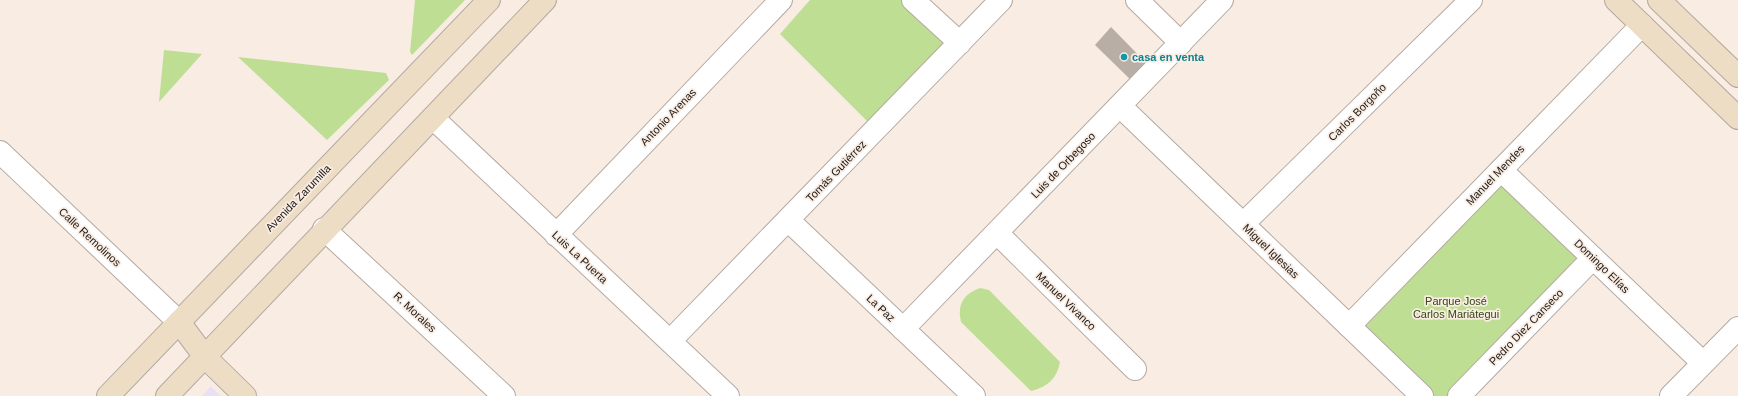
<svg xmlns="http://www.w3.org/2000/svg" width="1738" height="396" viewBox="0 0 1738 396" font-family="Arial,sans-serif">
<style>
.commercial{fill:#e9e0f5}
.green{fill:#bede94}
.building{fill:#b9aea5}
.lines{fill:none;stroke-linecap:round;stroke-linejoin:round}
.street-casing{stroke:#b5a9a1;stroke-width:24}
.secondary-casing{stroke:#b5a9a1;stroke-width:24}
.street{stroke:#fff;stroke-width:22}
.secondary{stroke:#ecddc4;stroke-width:22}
.culture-dot{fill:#0f9aa8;stroke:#f8ece3;stroke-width:1.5}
.labels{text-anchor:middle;stroke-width:3.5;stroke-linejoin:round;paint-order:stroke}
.culture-label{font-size:11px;font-weight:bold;fill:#0d838f;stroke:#f8ece3;text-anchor:start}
.street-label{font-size:11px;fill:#1b1714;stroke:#f8ece3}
.park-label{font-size:11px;fill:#33480d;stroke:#f8ece3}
</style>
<rect width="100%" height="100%" fill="#f8ece3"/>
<!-- commercial -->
<path class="commercial" d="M 211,386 L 211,387 L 221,396 L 202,396 Z"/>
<!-- green -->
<g class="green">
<path d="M 415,0 L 465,0 L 412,55 L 410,52 Z"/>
<path d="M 810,0 L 909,0 L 955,45 L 871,125 L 780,34 Z"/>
<path d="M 164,50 L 202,54 L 159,102 Z"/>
<path d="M 238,57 L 386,73 L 389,80 L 327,140 Z"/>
<path d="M 1501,170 L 1593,258 L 1459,396 L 1422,396 L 1349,326 Z"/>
<path d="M 980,288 L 989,290 L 1060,362 C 1057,378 1048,387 1031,391 L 961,322 C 957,305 963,294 980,288 Z"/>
</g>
<!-- building -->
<path class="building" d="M 1111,27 L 1152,69 L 1136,85 L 1095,45 Z"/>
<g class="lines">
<!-- street casing -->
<g class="street-casing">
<g id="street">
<path d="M 913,0 L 960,43"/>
<path d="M 1137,0 L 1181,43"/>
<path d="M 1120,106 L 1422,396"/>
<path d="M 433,118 L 728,396"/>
<path d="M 0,152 L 179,322"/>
<path d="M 1501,170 L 1703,363"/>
<path d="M 788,220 L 974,396"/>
<path d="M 1243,224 L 1471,0"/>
<path d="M 324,229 L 504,396"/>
<path d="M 997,233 L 1135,369"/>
<path d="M 556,235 L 781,0"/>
<path d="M 1349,326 L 1642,25"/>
<path d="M 903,329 L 1222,0"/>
<path d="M 670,341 L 1001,0"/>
<path d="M 1459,396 L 1593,258"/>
<path d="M 1671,396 L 1738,328"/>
</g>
</g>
<!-- secondary casing -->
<g class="secondary-casing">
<g id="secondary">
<path d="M 1616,0 L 1738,118"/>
<path d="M 1659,0 L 1738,76"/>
<path d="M 179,322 L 205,357 L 245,396"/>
<path d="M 108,396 L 489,0"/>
<path d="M 167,396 L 545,0"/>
</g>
</g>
<!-- street -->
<use href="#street" class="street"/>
<!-- secondary -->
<use href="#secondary" class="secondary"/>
</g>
<!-- markers -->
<circle class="culture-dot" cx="1124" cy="57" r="4"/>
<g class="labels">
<!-- culture labels -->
<g class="culture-label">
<text x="1132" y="61">casa en venta</text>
</g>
<!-- street labels -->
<g class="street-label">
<text transform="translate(1357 112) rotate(-45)" y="4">Carlos Borgoño</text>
<text transform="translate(668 117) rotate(-46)" y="4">Antonio Arenas</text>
<text transform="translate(1063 165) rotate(-46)" y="4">Luis de Orbegoso</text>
<text transform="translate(836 171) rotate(-46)" y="4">Tomás Gutiérrez</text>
<text transform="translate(1495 175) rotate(-46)" y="4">Manuel Mendes</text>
<text transform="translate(298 198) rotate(-46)" y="4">Avenida Zarumilla</text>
<text transform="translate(90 237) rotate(43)" y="4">Calle Remolinos</text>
<text transform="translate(1271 251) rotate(44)" y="4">Miguel Iglesias</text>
<text transform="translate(580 257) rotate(43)" y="4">Luis La Puerta</text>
<text transform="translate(1602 266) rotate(44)" y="4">Domingo Elías</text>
<text transform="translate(1066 301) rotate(44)" y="4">Manuel Vivanco</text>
<text transform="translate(881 308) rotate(43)" y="4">La Paz</text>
<text transform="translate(415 312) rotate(43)" y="4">R. Morales</text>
<text transform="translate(1526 327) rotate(-46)" y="4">Pedro Diez Canseco</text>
</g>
<!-- park labels -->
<g class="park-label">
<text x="1456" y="305">Parque José<tspan x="1456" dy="13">Carlos Mariátegui</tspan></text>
</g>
</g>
</svg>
